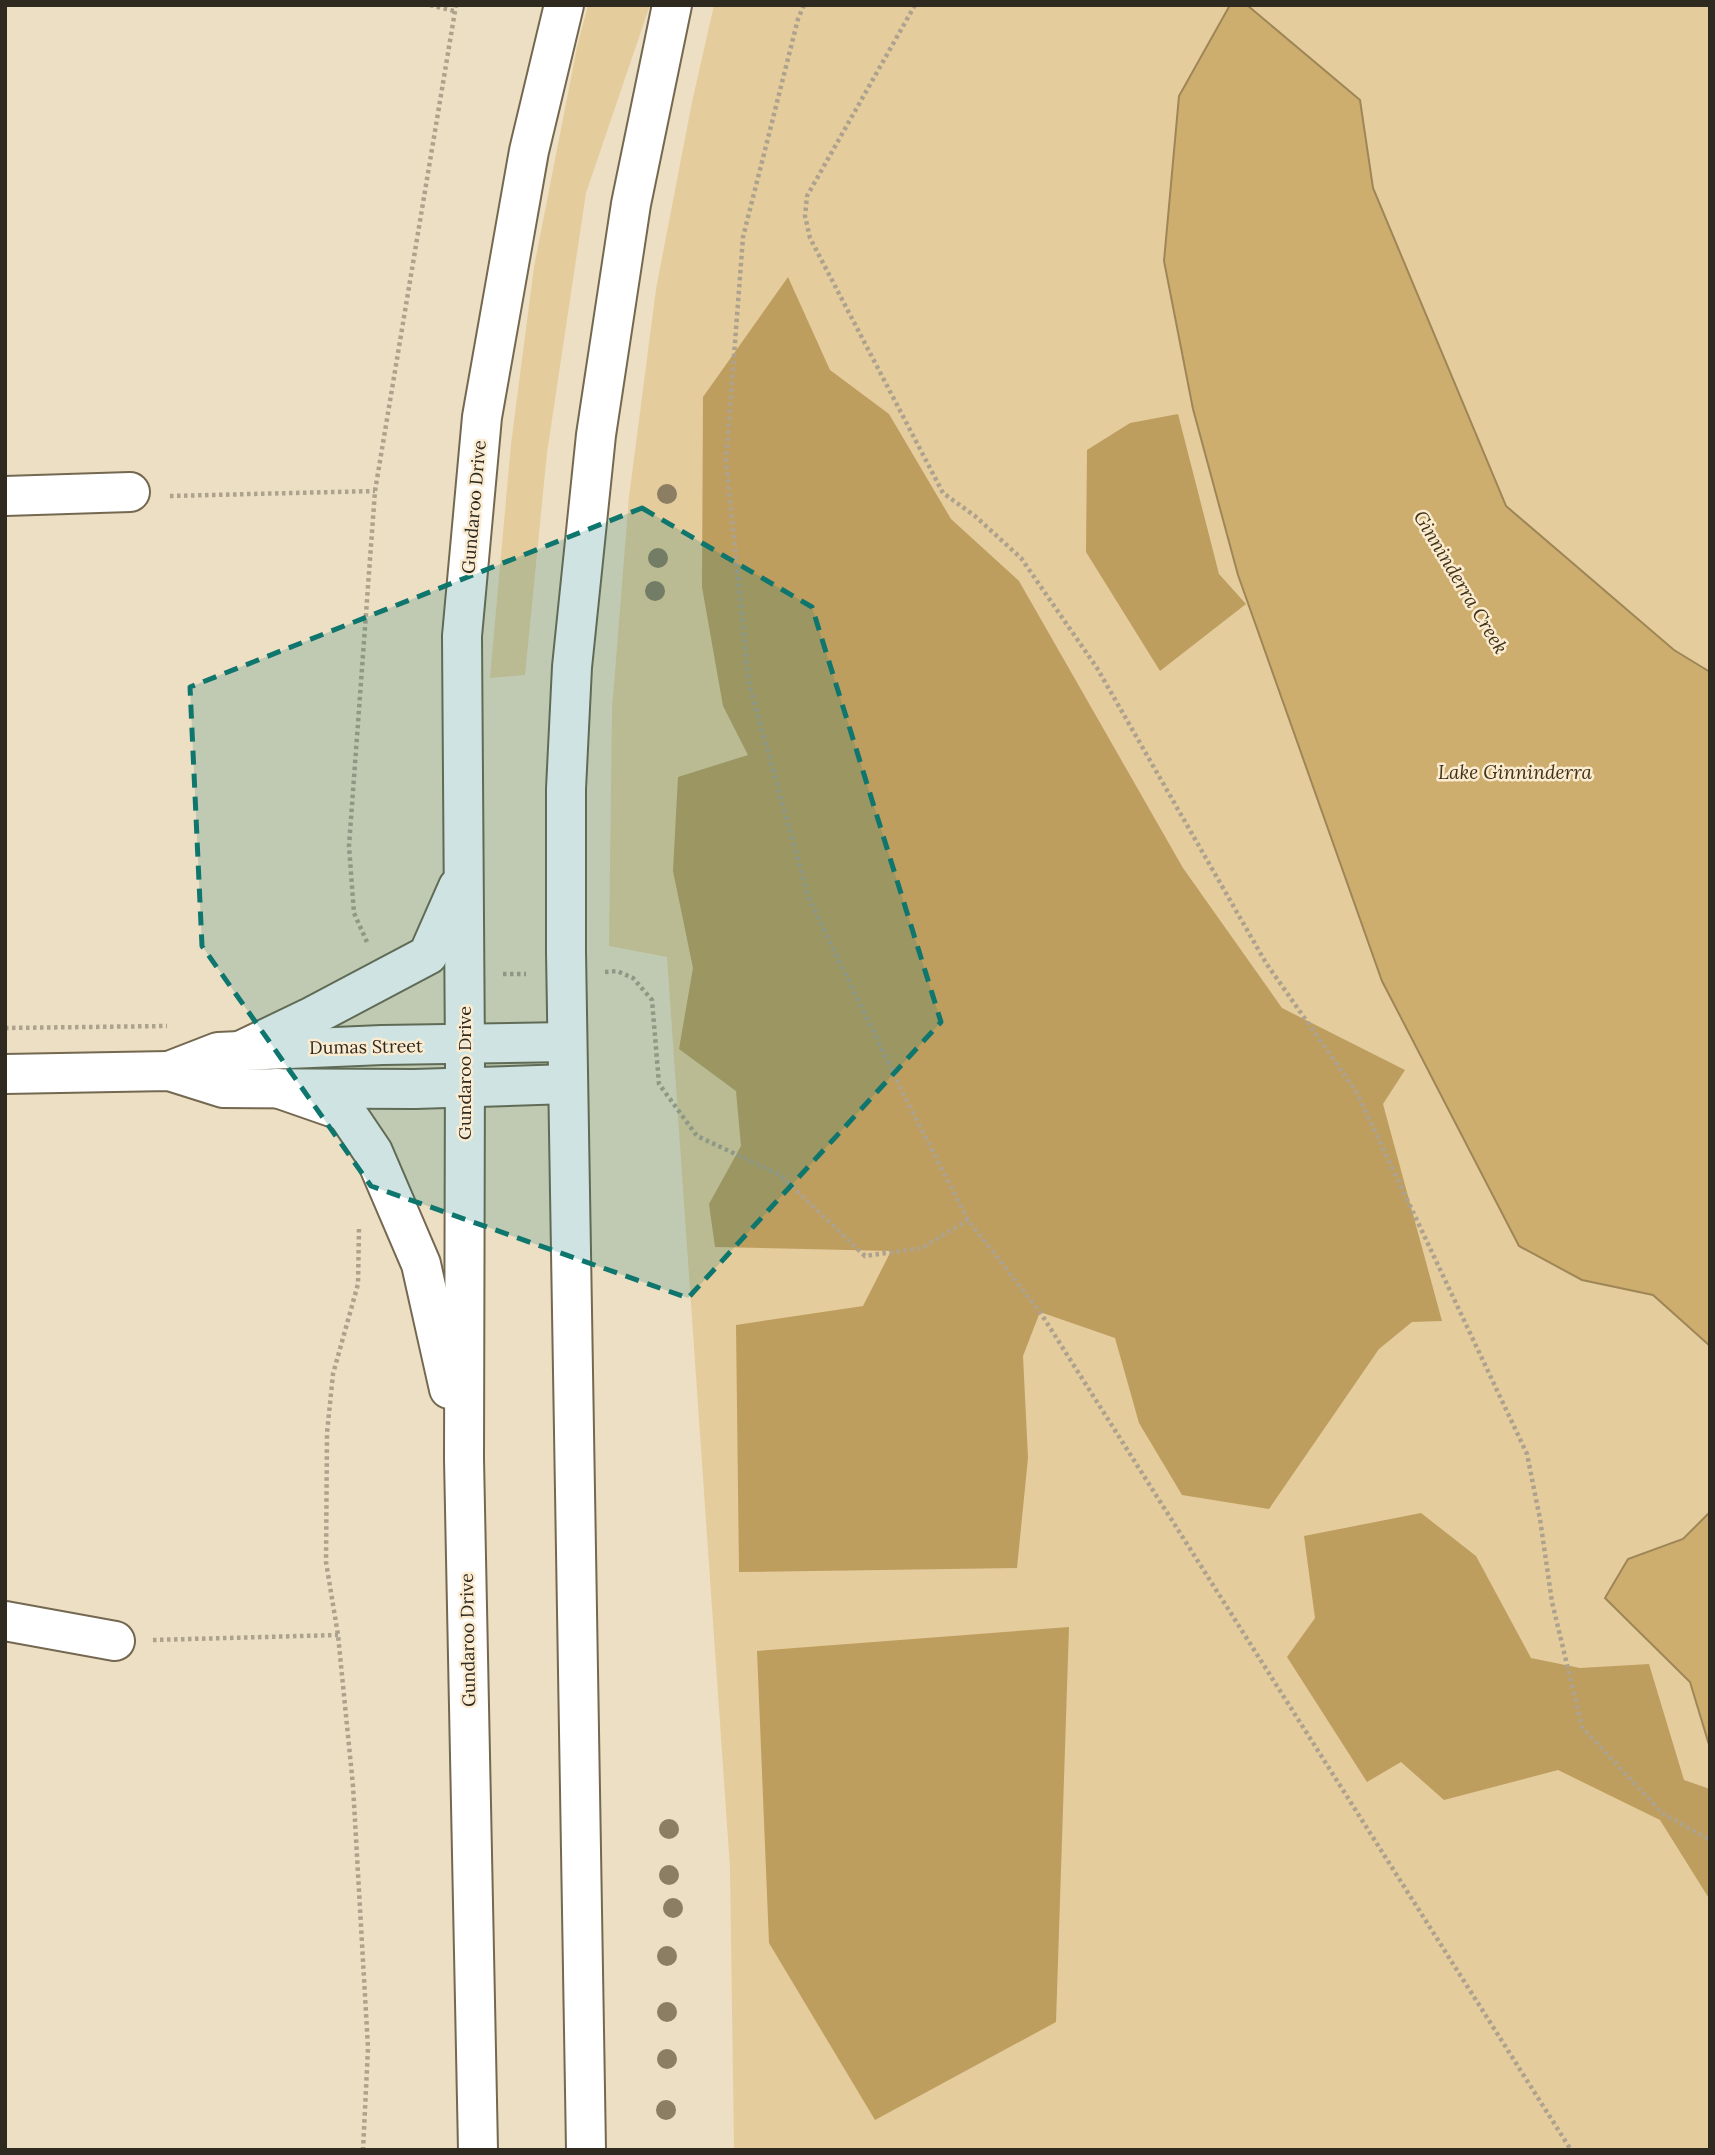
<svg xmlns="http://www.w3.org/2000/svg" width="1715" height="2155" viewBox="0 0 1715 2155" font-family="Lora,serif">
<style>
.green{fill:#e5cc9d}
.forest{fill:#be9e5f}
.water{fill:#ceae6e;stroke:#9e8657;stroke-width:2}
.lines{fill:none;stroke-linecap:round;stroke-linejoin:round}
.minor-casing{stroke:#746850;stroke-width:42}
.major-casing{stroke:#746850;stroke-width:42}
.path{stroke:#ada28d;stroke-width:4.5;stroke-dasharray:3.5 3.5;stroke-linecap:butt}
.minor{stroke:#fff;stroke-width:38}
.major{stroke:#fff;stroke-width:38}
.tree{fill:#8c7e62}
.marked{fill:#0f766e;fill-opacity:0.2;stroke:#0f766e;stroke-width:5;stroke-dasharray:14 9;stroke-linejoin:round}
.labels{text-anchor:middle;stroke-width:5;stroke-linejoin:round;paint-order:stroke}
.street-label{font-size:18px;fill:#2f2a20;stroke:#fbecd1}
.water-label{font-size:19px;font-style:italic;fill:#403216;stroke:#fbecd1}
</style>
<rect width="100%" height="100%" fill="#eddfc4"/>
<!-- green -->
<g class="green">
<path d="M 588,5 L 650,5 L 586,193 L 547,453 L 525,675 L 490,678 L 511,444 L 534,267 L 577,47 Z"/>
<path d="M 714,5 L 1710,5 L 1710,2150 L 734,2150 L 730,1868 L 667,957 L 609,946 L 612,709 L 629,497 L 656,289 L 692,102 Z"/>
</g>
<!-- forest -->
<g class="forest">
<path d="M 788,277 L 830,370 L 889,414 L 951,519 L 1019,581 L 1183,868 L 1282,1008 L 1405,1070 L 1383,1104 L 1442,1321 L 1412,1322 L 1379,1349 L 1269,1509 L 1182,1495 L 1139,1423 L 1115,1338 L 1040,1312 L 1023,1356 L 1028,1458 L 1017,1568 L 739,1572 L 736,1325 L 863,1306 L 891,1251 L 715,1247 L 709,1204 L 741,1146 L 736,1091 L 679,1049 L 693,968 L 673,871 L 678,777 L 748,755 L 723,706 L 702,587 L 703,397 Z"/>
<path d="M 1178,414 L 1219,574 L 1246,604 L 1160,671 L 1086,552 L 1087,450 L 1130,423 Z"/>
<path d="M 1421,1513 L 1476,1556 L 1531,1658 L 1580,1668 L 1649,1664 L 1684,1780 L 1710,1789 L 1710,1900 L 1660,1820 L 1558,1770 L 1444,1800 L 1401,1762 L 1367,1782 L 1287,1657 L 1315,1618 L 1304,1536 Z"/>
<path d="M 1069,1627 L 1056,2022 L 875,2120 L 769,1943 L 757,1651 Z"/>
</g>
<!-- water -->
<g class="water">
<path d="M 1230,5 L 1247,5 L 1360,100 L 1373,188 L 1506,506 L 1674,650 L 1710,672 L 1710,1346 L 1653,1295 L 1582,1280 L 1519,1246 L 1382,981 L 1238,575 L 1193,409 L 1164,261 L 1179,96 Z"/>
<path d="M 1710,1512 L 1710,1748 L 1690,1682 L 1605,1598 L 1628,1559 L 1683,1539 Z"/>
</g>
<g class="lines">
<!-- minor casing -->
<g class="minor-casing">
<g id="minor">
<path d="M 5,496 L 130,492"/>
<path d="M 169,1071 L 218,1052 L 382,1045 L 567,1042"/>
<path d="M 5,1074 L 169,1071 L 223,1088 L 415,1089 L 568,1084"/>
<path d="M 5,1621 L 115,1641"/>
</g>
</g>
<!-- major casing -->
<g class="major-casing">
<g id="major">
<path d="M 240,1051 L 309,1018 L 428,955 L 458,887"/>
<path d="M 277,1088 L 346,1112 L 373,1152 L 421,1264 L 449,1389"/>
<path d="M 478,2150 L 464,1459 L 465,1057 L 462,636 L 482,417 L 529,151 L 564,5"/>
<path d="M 586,2150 L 566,952 L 566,789 L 572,667 L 596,435 L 631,204 L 672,5"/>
</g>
</g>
<!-- path -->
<g class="path">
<path d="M 430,5 L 454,11"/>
<path d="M 804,5 L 798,19 L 743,237 L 726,461 L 749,684 L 809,899 L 907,1101 L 968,1220 L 1040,1312 L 1571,2150"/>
<path d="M 915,5 L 807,196 L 805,216 L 810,238 L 943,493 L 975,516 L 1021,558 L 1097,668 L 1266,963 L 1357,1093 L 1527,1454 L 1540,1519 L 1552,1602 L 1582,1727 L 1662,1813 L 1710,1840"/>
<path d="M 170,496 L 375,491"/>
<path d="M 367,942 L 354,913 L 349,846 L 375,491 L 456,5"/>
<path d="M 605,972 L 617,971 L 633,978 L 652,1000 L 659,1084 L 697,1136 L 780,1175 L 865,1256 L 922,1248 L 968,1220"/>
<path d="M 503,974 L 526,974"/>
<path d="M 5,1028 L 167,1026"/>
<path d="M 359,1229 L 358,1284 L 333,1374 L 327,1433 L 326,1562 L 338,1635 L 353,1786 L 368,2048 L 363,2150"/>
<path d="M 153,1640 L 338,1635"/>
</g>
<!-- minor -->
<use href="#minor" class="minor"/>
<!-- major -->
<use href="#major" class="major"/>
</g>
<!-- trees -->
<g class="tree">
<circle cx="667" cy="494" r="10"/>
<circle cx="658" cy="558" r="10"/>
<circle cx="655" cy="591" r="10"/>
<circle cx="669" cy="1829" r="10"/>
<circle cx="669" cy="1875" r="10"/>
<circle cx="673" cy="1908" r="10"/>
<circle cx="667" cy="1956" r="10"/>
<circle cx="667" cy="2012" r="10"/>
<circle cx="667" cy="2059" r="10"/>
<circle cx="666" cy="2110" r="10"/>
</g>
<!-- marked area -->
<path class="marked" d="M 642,508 L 812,607 L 941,1022 L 688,1298 L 371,1186 L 202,946 L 190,687 Z"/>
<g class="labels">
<!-- street labels -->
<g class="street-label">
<text transform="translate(474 507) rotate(-85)" y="6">Gundaroo Drive</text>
<text transform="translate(366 1047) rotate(-1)" y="6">Dumas Street</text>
<text transform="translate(465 1073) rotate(-90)" y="6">Gundaroo Drive</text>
<text transform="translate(468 1640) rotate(-91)" y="6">Gundaroo Drive</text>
</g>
<!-- water labels -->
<g class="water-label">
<text transform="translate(1461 582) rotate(59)" y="7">Ginninderra Creek</text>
<text x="1515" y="779">Lake Ginninderra</text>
</g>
</g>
<!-- border -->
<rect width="1715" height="2155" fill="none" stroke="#2f2a20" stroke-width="14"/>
</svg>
